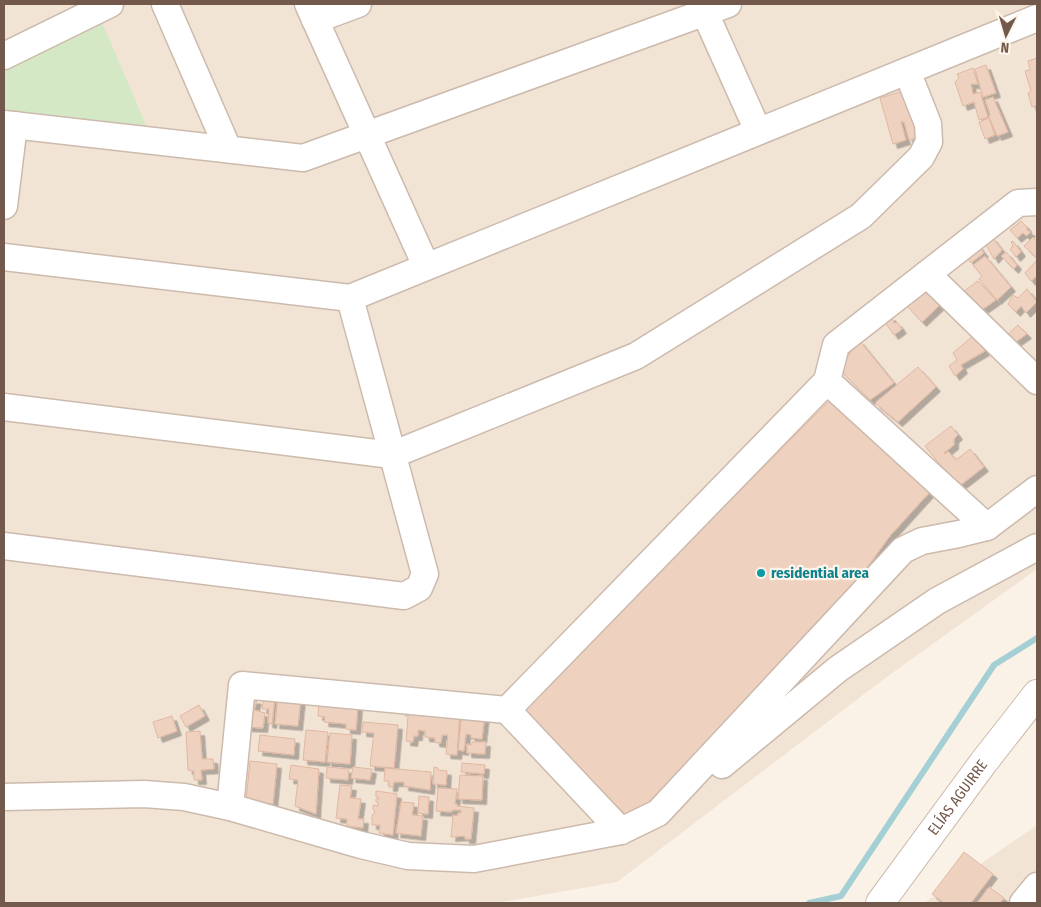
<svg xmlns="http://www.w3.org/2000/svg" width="1041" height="907" viewBox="0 0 1041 907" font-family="'Fira Sans Condensed',sans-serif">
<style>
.residential{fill:#f2e4d5}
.green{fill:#d5e8c6}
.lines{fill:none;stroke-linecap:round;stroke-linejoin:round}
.stream{stroke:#a3cfd5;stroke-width:6}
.building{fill:#efd1c0;stroke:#e1b7a1;filter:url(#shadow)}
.minor-casing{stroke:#ccbaad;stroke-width:29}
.tertiary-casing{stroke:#ccbaad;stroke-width:30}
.minor{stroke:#fff;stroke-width:26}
.tertiary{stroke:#fff;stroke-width:28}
.culture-dot{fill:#0f9aa8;stroke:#fef6ed;stroke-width:2}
.labels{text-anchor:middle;stroke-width:4.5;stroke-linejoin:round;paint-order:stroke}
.culture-label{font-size:15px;font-weight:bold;fill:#0d838f;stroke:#fef6ed;text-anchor:start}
.street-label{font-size:15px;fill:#73594c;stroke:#fef6ed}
</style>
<defs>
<filter id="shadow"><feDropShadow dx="4.5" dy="4.5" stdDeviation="0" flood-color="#0004"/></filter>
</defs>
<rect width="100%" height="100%" fill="#fbf2e7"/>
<!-- residential -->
<g class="residential">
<path d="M 4,4 L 1037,4 L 1037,569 L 884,679 L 617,882 L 496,903 L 4,903 Z"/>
<path d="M 1037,825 L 1037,903 L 924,903 Z"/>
</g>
<!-- green -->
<path class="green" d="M 102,22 L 148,130 L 4,114 L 4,68 Z"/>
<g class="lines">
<!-- stream -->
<path class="stream" d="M 809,903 L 841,896 L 994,665 L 1037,638"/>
</g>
<!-- building -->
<g class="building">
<path d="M 1037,58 L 1037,105 L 1032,107 L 1028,93 L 1031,91 L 1025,71 L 1030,70 L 1028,61 Z"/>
<path d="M 986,65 L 996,93 L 983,97 L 975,69 Z"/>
<path d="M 973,68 L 978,84 L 971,84 L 973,94 L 980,92 L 988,117 L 979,120 L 974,102 L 963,106 L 955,82 L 959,78 L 957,74 Z"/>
<path d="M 906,90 L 919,137 L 909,140 L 904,122 L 901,122 L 906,140 L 893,144 L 880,98 Z"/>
<path d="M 993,97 L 1008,132 L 997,136 L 989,117 L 990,114 L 985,100 Z"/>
<path d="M 989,118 L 995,135 L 985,139 L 979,122 Z"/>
<path d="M 1021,221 L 1027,227 L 1027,230 L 1031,232 L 1026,236 L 1023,233 L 1017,238 L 1010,230 Z"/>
<path d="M 992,237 L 1002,250 L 994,259 L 985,243 Z"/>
<path d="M 1033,237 L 1037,242 L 1037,258 L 1024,246 Z"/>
<path d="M 1013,241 L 1021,252 L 1016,257 L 1010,249 L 1013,246 L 1011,242 Z"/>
<path d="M 978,245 L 984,253 L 971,263 L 965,254 Z"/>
<path d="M 1006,252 L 1017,265 L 1014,269 L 1001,256 Z"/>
<path d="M 985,256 L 1011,287 L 997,300 L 979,279 L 982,276 L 973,265 Z"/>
<path d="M 1037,260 L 1037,276 L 1031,281 L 1025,273 Z"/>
<path d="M 978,281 L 996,300 L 979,312 L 960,294 Z"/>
<path d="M 927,288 L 941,304 L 922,322 L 907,306 Z"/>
<path d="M 1027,289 L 1037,302 L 1026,313 L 1021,306 L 1016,312 L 1008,304 L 1013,295 L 1018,298 Z"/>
<path d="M 891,316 L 894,323 L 897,322 L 902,329 L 894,335 L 883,320 Z"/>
<path d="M 1018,325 L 1027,334 L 1010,346 L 1004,338 Z"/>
<path d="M 974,335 L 985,351 L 961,365 L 963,369 L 955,376 L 949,366 L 957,360 L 953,353 Z"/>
<path d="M 859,340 L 894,383 L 870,400 L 839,369 Z"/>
<path d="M 918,367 L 936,387 L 898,422 L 875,403 Z"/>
<path d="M 835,395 L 929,493 L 890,536 L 837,609 L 653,805 L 626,815 L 521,711 Z"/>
<path d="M 951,426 L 958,435 L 954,439 L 954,445 L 944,453 L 945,454 L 948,451 L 956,460 L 970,449 L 984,467 L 958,487 L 925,446 Z"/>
<path d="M 278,695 L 301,697 L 298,726 L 275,724 Z"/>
<path d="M 264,696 L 275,697 L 272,724 L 268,723 L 269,709 L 262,709 Z"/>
<path d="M 250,699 L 257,700 L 254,710 L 265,713 L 263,728 L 247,727 Z"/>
<path d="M 319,702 L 358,705 L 356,730 L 346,729 L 346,724 L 324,722 L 325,717 L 318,716 Z"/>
<path d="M 406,704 L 460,710 L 457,755 L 446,754 L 448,735 L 442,735 L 441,743 L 435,742 L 435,738 L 425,737 L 425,731 L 418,730 L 418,736 L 414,736 L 413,742 L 406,741 L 408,716 L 405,716 Z"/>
<path d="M 199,705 L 205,716 L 186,727 L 180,716 Z"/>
<path d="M 462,712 L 485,713 L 482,739 L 471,738 L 471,735 L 466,734 L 464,751 L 458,750 Z"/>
<path d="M 172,716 L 177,731 L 158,738 L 153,722 Z"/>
<path d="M 363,722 L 398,725 L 394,768 L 370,766 L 374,733 L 362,732 Z"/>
<path d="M 306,730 L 328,732 L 325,762 L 303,760 Z"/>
<path d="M 200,731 L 202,759 L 213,759 L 214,769 L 201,770 L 202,780 L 194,780 L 194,771 L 188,770 L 186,732 Z"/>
<path d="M 330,733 L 352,735 L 350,764 L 327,762 Z"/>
<path d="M 260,735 L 295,739 L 294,755 L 258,751 Z"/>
<path d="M 472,742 L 486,742 L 485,754 L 467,753 L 467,744 L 472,745 Z"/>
<path d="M 250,761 L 277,764 L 273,804 L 246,802 Z"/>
<path d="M 462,763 L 485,765 L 484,774 L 461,772 Z"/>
<path d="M 291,765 L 319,769 L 316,814 L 295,806 L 298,780 L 289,779 Z"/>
<path d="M 327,767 L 349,769 L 348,780 L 326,778 Z"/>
<path d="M 353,767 L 372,769 L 370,780 L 351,778 Z"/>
<path d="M 434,767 L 438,768 L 438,770 L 447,771 L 446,785 L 433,784 Z"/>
<path d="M 385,768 L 431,772 L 430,790 L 404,786 L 404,782 L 394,782 L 393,787 L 389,787 L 389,781 L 384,781 Z"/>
<path d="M 460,775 L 483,776 L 482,800 L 458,799 Z"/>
<path d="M 340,785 L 352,786 L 350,798 L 361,799 L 358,819 L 364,819 L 363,828 L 347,826 L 347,819 L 336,818 Z"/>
<path d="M 438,788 L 457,789 L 455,804 L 457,804 L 457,806 L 474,808 L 471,839 L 465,839 L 465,836 L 451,837 L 453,815 L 458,816 L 458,813 L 461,813 L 461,810 L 452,810 L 452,812 L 436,811 Z"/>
<path d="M 376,791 L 397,794 L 393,835 L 379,833 L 380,825 L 372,825 L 372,815 L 375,812 L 373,809 L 373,805 L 378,806 L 378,802 L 376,802 L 376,799 L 379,799 L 378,797 L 376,797 Z"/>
<path d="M 419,796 L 429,797 L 428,814 L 418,813 Z"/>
<path d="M 401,802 L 414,803 L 412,815 L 423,816 L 421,836 L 396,833 Z"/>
<path d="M 964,852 L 993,874 L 971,903 L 944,903 L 932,894 Z"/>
<path d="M 989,887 L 1004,898 L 1000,903 L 977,903 Z"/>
</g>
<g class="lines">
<!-- minor casing -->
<g class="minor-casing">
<g id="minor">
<path d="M 165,4 L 228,149"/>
<path d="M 308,4 L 426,266"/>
<path d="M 701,4 L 758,131"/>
<path d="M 315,20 L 358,4"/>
<path d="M 4,56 L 110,4"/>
<path d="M 4,124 L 303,158 L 728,4"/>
<path d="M 4,206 L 14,125"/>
<path d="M 4,257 L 350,298 L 1037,18"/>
<path d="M 927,274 L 1037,381"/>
<path d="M 827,381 L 836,345 L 1018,203 L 1037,202"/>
<path d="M 4,407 L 392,455 L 636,356 L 861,216 L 921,157 L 929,142 L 928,124 L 907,71"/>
<path d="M 4,546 L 404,596 L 419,588 L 425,574 L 350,298"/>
<path d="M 507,710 L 621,831"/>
<path d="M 722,765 L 838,669 L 937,601 L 1037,547"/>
<path d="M 4,797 L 144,794 L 184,797 L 230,807 L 361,845 L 408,856 L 474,859 L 621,831 L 658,813 L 903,550 L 922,541 L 959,534 L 987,527 L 1037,489"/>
<path d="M 230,807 L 242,685 L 507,710 L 827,381 L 987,527"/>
<path d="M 1023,903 L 1037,886"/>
</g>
</g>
<!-- tertiary casing -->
<g class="tertiary-casing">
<g id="tertiary">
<path id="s1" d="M 880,903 L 983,763 L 1037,694"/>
</g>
</g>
<!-- minor -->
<use href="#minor" class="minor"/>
<!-- tertiary -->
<use href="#tertiary" class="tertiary"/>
</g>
<!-- markers -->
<circle class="culture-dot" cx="761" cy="573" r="5"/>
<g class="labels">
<!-- culture labels -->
<g class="culture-label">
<text x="771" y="578">residential area</text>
</g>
<!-- street labels -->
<g class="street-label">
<text dy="5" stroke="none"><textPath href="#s1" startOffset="131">ELÍAS AGUIRRE</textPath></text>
</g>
</g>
<!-- border -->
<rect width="1041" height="907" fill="none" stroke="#73594c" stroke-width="10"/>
<!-- north arrow -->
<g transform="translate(1006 35) rotate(185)" stroke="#fef6ed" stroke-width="4" paint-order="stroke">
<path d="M0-4L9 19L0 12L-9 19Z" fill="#73594c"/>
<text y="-8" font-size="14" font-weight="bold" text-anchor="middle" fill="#73594c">N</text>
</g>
</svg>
